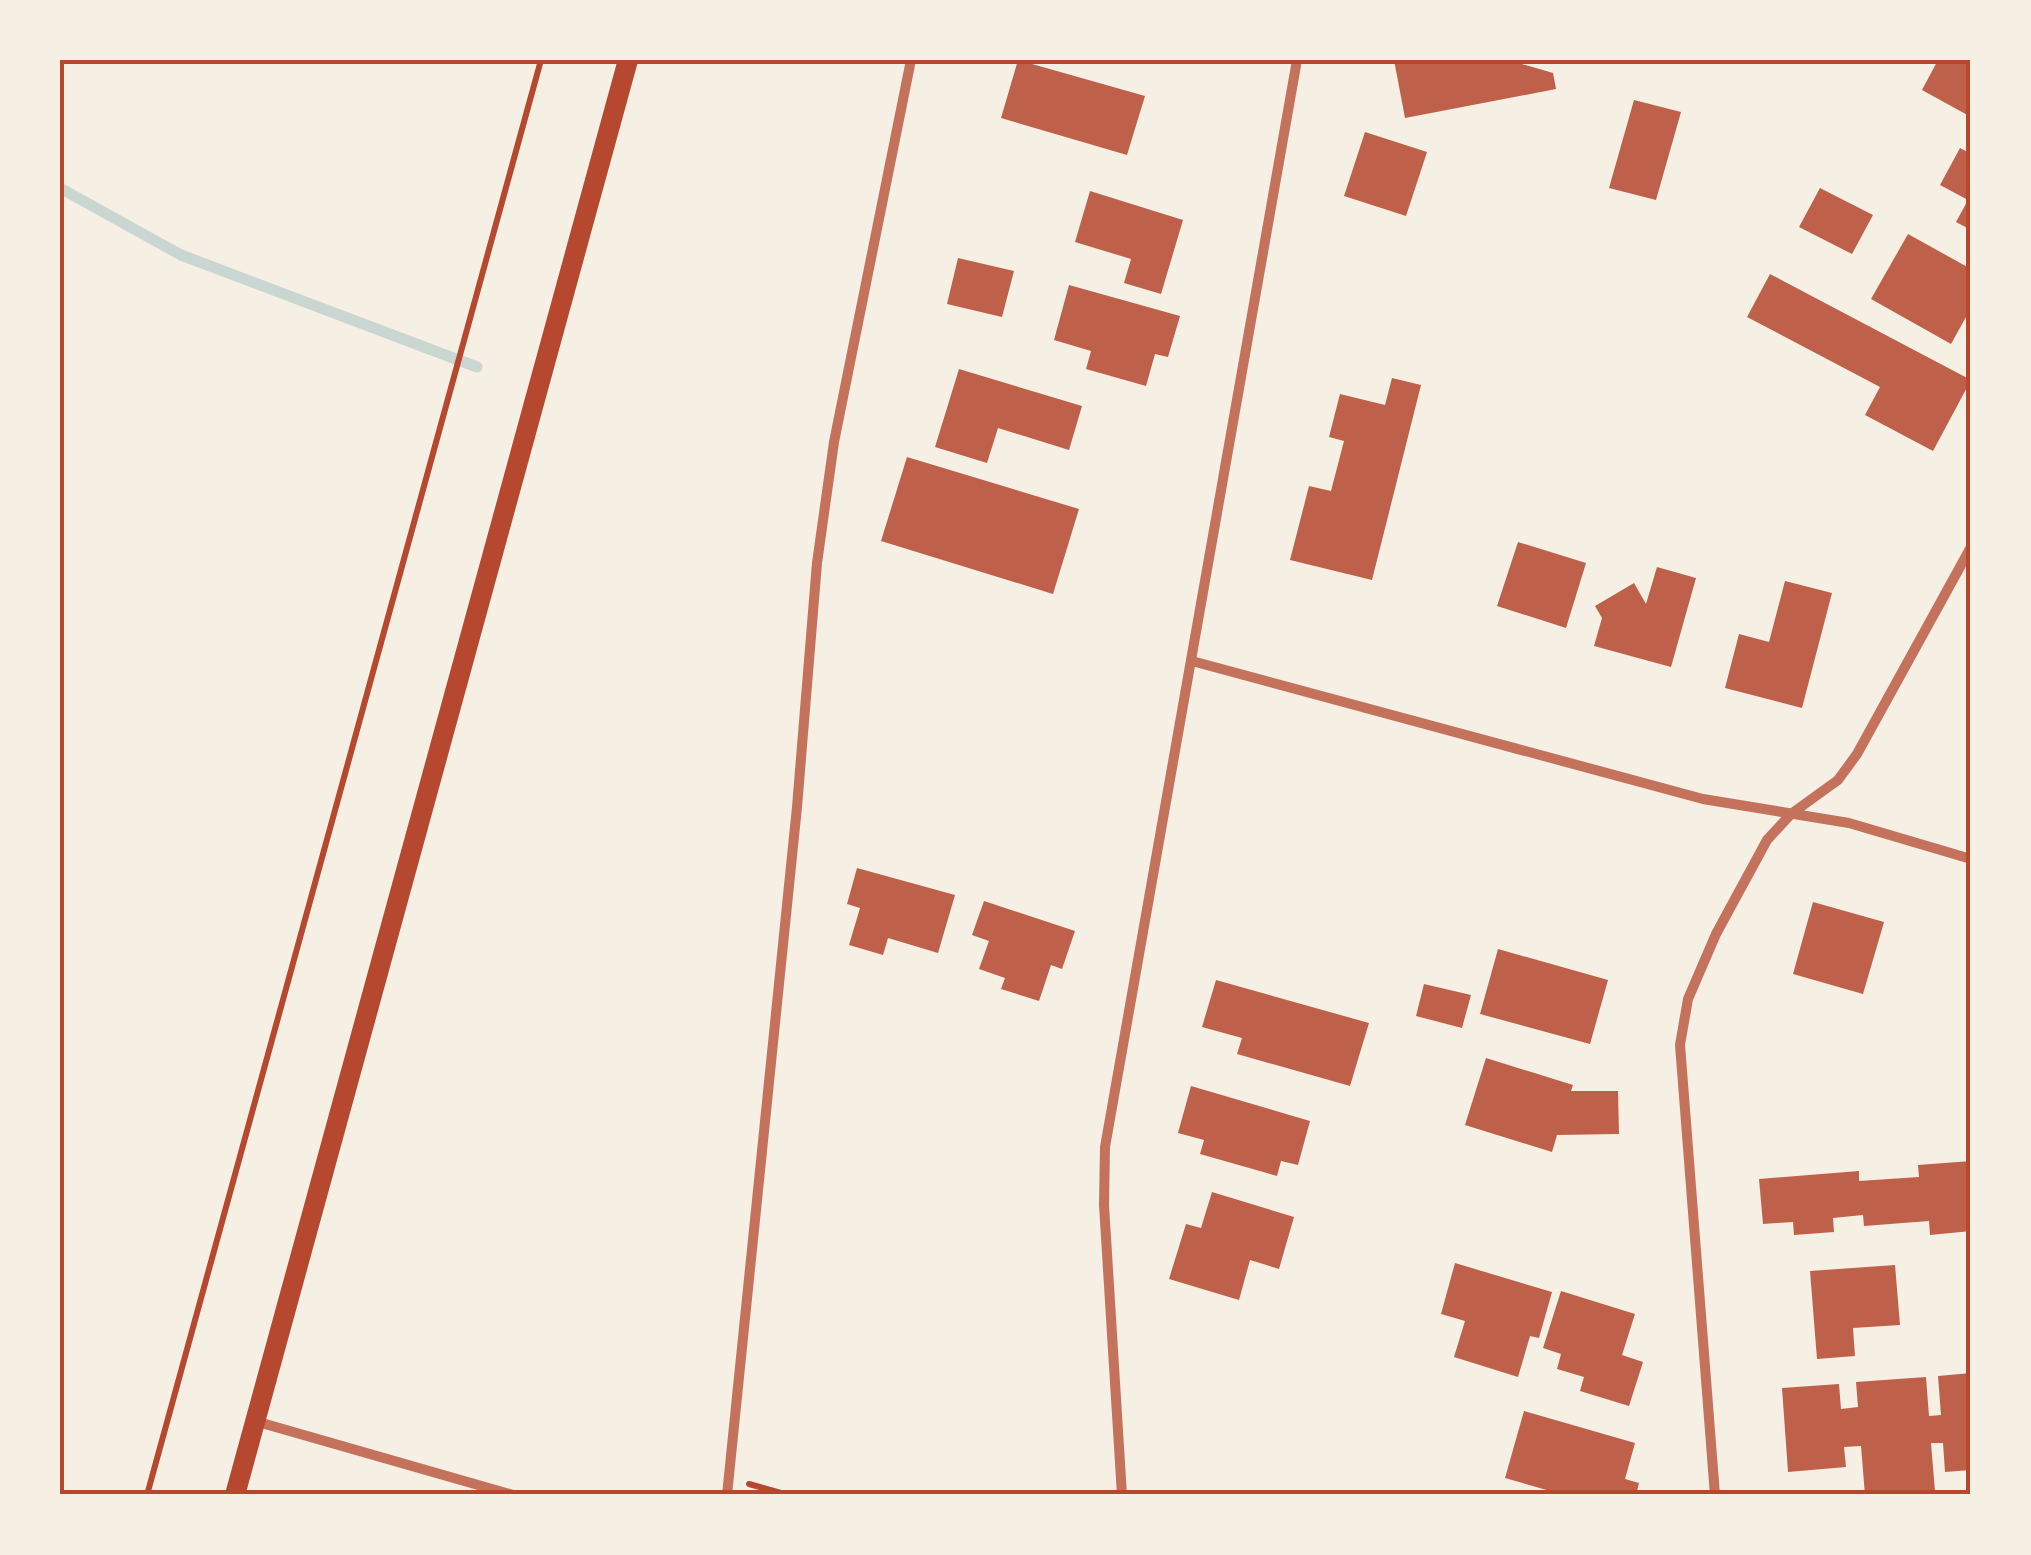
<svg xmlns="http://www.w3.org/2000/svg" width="2031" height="1555" viewBox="0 0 2031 1555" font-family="'Noto Serif',serif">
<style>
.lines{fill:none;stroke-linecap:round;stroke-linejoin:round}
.stream{stroke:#c9d6d2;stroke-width:11}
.building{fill:#bf614a}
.path{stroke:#b5482f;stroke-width:6}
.minor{stroke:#c5725c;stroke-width:10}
.secondary{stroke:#b5482f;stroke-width:20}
.neatline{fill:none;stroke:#b5482f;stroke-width:4}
</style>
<rect width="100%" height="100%" fill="#f6efe4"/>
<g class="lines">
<!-- stream -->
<path class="stream" d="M 60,188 L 181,255 L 477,367"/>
</g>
<!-- building -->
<g class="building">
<path d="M 1018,60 L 1145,96 L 1127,155 L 1001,118 Z"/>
<path d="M 1394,60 L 1508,60 L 1553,73 L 1556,89 L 1405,118 Z"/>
<path d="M 1938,60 L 1971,60 L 1971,117 L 1922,90 Z"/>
<path d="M 1634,100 L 1681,112 L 1656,200 L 1609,188 Z"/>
<path d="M 1365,132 L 1427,152 L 1406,216 L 1344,196 Z"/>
<path d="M 1960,148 L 1971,154 L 1971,230 L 1956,222 L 1968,200 L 1940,185 Z"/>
<path d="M 1820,188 L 1873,215 L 1852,254 L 1799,227 Z"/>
<path d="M 1090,191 L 1183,220 L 1161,294 L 1124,283 L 1131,259 L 1075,242 Z"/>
<path d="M 1908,234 L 1971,269 L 1971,308 L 1951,344 L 1871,299 Z"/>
<path d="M 958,258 L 1014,271 L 1002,317 L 947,304 Z"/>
<path d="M 1770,274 L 1971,380 L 1933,451 L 1865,415 L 1880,387 L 1747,317 Z"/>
<path d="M 1069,285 L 1180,316 L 1168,357 L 1155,354 L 1146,386 L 1086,369 L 1091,351 L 1054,340 Z"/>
<path d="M 959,369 L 1082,406 L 1069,450 L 998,428 L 987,463 L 935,447 Z"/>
<path d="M 1392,378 L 1421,385 L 1372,580 L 1290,560 L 1309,486 L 1331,491 L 1344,441 L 1329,437 L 1340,394 L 1385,405 Z"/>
<path d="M 907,457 L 1079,509 L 1053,594 L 881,541 Z"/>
<path d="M 1518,542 L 1586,563 L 1566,628 L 1497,606 Z"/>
<path d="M 1657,567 L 1696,578 L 1671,667 L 1594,646 L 1602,618 L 1595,606 L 1634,583 L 1646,604 Z"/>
<path d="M 1785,581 L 1832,593 L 1802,708 L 1725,688 L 1739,634 L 1769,642 Z"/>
<path d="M 857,868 L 955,895 L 938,953 L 888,938 L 883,955 L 849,945 L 860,908 L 847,904 Z"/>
<path d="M 984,901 L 1075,931 L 1062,969 L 1051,965 L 1039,1001 L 1001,989 L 1005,978 L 979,969 L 989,941 L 972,935 Z"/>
<path d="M 1813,902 L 1884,922 L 1863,994 L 1793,974 Z"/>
<path d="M 1498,949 L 1608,980 L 1590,1044 L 1480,1014 Z"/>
<path d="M 1216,980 L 1369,1023 L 1350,1086 L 1237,1054 L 1242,1038 L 1202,1027 Z"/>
<path d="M 1424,984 L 1471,995 L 1462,1028 L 1416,1016 Z"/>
<path d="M 1486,1058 L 1573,1085 L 1571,1091 L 1618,1091 L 1619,1134 L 1557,1135 L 1552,1152 L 1465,1125 Z"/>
<path d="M 1191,1086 L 1310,1121 L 1298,1165 L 1281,1161 L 1277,1176 L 1200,1154 L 1204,1140 L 1178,1133 Z"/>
<path d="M 1971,1161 L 1971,1231 L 1930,1235 L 1929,1221 L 1864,1226 L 1863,1215 L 1833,1218 L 1834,1232 L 1794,1235 L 1793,1222 L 1763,1224 L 1759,1179 L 1859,1171 L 1859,1181 L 1919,1177 L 1918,1165 Z"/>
<path d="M 1212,1192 L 1294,1217 L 1279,1269 L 1250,1260 L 1239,1300 L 1169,1279 L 1186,1224 L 1201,1228 Z"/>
<path d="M 1455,1263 L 1552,1292 L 1539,1338 L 1530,1336 L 1518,1377 L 1454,1357 L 1465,1321 L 1441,1314 Z"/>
<path d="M 1895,1265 L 1900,1325 L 1853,1328 L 1855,1356 L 1817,1359 L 1810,1271 Z"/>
<path d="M 1561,1291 L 1635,1314 L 1622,1355 L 1643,1362 L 1629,1406 L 1580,1391 L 1584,1377 L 1557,1369 L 1561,1354 L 1543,1348 Z"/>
<path d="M 1971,1373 L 1971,1470 L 1945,1472 L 1943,1443 L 1931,1443 L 1935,1491 L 1865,1495 L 1861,1446 L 1844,1447 L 1846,1467 L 1788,1472 L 1782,1388 L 1839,1384 L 1841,1409 L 1858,1407 L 1856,1382 L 1926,1377 L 1929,1416 L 1941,1415 L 1938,1376 Z"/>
<path d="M 1524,1411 L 1635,1443 L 1625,1479 L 1639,1483 L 1636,1495 L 1564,1495 L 1505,1478 Z"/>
</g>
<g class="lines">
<!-- path -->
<g class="path">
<path d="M 749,1484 L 788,1495"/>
<path d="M 147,1495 L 541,60"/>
</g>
<!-- minor -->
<g class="minor">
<path d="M 1192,661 L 1703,799 L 1849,823 L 1971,859"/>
<path d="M 255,1421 L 513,1495"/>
<path d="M 727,1495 L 797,807 L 817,563 L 834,442 L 911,60"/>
<path d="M 1122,1495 L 1104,1205 L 1105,1147 L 1297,60"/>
<path d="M 1715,1495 L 1680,1045 L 1688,999 L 1716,934 L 1767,840 L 1791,814 L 1838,780 L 1857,754 L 1971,547"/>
</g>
<!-- secondary -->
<path class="secondary" d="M 235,1495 L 628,60"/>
</g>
<!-- border -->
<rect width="2031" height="1555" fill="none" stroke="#f6efe4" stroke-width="125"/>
<rect x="62" y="62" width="1906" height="1430" class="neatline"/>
</svg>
